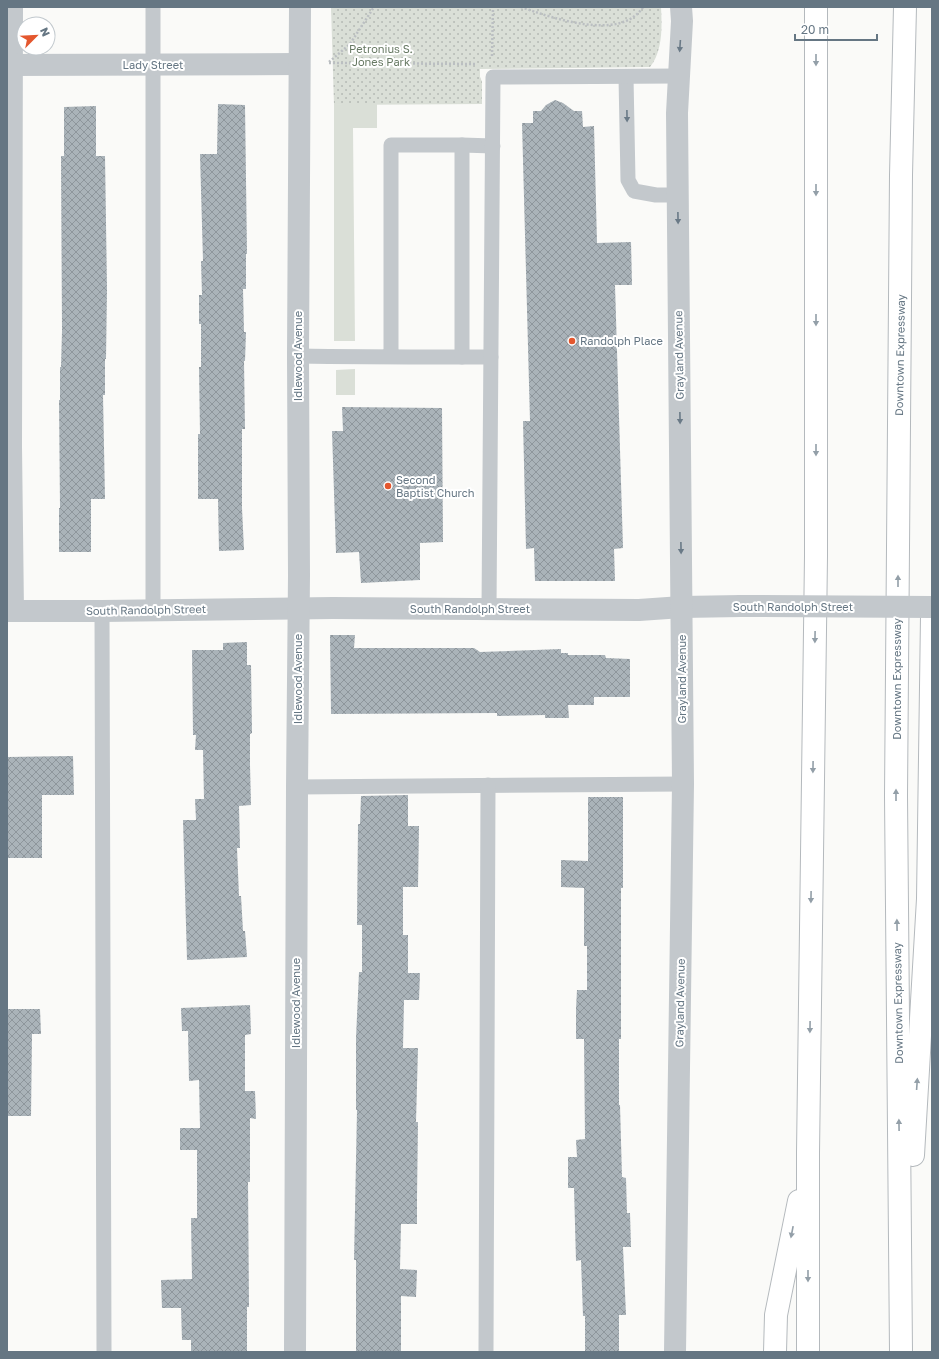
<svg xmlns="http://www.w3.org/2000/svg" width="939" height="1359" viewBox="0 0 939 1359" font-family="'Golos Text',sans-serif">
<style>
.green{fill:#dadfd7}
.park{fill:url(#park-dots)}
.building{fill:url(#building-cross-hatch)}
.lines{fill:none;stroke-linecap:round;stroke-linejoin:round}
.motorway-casing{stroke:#b4b9bd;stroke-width:24}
.path{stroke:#bbbfc2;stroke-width:2.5;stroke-dasharray:2 2;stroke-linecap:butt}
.service{stroke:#c3c8cc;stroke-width:15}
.minor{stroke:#c3c8cc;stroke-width:22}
.tertiary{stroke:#c3c8cc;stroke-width:22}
.motorway{stroke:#fff;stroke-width:22}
.minor-bridge{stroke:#c3c8cc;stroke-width:22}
.oneway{fill:#6a7a87}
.oneway2{fill:#939fa8}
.poi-dot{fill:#e4572e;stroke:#fff;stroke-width:1.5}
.labels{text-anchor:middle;stroke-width:4;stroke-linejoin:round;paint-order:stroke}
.park-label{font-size:11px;fill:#687a64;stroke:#fff}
.street-label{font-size:11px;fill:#657683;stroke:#fff}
.poi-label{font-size:11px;fill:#657683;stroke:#fff;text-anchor:start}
</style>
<defs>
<pattern id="park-dots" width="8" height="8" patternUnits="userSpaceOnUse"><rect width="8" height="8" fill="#dadfd7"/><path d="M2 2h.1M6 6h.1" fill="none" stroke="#b4b9b4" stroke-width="1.8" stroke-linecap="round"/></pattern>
<pattern id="building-cross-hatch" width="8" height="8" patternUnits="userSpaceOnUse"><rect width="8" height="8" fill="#aab3b9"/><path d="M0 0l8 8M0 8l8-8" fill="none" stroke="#8e969c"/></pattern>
</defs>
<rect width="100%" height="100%" fill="#fafaf8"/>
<!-- green -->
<g class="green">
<path d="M 331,7 L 480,69 L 480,77 L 482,82 L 482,104 L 377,104 L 377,128 L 353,128 L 355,341 L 334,341 L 334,105 L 342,105 Z"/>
<path d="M 355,369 L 355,395 L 336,395 L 336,370 Z"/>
</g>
<!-- park -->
<path class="park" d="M 331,7 L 661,7 C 662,26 663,51 650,67 L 480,69 L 480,77 L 482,82 L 482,104 L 334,105 Z"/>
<!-- building -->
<g class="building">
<path d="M 555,100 L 563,103 L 574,111 L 582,111 L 583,127 L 594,126 L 597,243 L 631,242 L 632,285 L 615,285 L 623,548 L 614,549 L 615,581 L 535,581 L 534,548 L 526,549 L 523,421 L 530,421 L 522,123 L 533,123 L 533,111 L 541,111 L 546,105 Z"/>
<path d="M 218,104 L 245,105 L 247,254 L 246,254 L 246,289 L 243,289 L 244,332 L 246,332 L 245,361 L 244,361 L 245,429 L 242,429 L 242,508 L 244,550 L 219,551 L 218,499 L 198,499 L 198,434 L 200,434 L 199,367 L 201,367 L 201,324 L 199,324 L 199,295 L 202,295 L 201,261 L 203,261 L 200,154 L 217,154 Z"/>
<path d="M 96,106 L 96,156 L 105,156 L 107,289 L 106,359 L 105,359 L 105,395 L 103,395 L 105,499 L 91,499 L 91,552 L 59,552 L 59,508 L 60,508 L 59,400 L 60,400 L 60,367 L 61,367 L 62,331 L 61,156 L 64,156 L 64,107 Z"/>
<path d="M 342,407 L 442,408 L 443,542 L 420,543 L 420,580 L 361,583 L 359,552 L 336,553 L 332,431 L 343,431 Z"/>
<path d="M 330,635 L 355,635 L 354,648 L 474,648 L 480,652 L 561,649 L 561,653 L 568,653 L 568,655 L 605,655 L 606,658 L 630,659 L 630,697 L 594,697 L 594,705 L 568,705 L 569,718 L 545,718 L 545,715 L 497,716 L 497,713 L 331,714 Z"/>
<path d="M 247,642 L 247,665 L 251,665 L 252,733 L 250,734 L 250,765 L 251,805 L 239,806 L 240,848 L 237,848 L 239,896 L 241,896 L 243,931 L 245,931 L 247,957 L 187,960 L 183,820 L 196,820 L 195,799 L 204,799 L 203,750 L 195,750 L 196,735 L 193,735 L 192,650 L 223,650 L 223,643 Z"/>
<path d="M 73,756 L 74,795 L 42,795 L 42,858 L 7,858 L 7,757 Z"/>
<path d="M 408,795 L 408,826 L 419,826 L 418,887 L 403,887 L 403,935 L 408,935 L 408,973 L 420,973 L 419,1000 L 404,1000 L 403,1048 L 418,1048 L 416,1122 L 418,1122 L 417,1197 L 417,1224 L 401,1224 L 400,1269 L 417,1270 L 416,1297 L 401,1296 L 401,1352 L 356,1352 L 356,1260 L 354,1260 L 357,1110 L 356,1110 L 356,1038 L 359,972 L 362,972 L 362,925 L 357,925 L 358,824 L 360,824 L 361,796 Z"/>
<path d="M 588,797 L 623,797 L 623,888 L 621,888 L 621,1039 L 619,1039 L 619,1105 L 620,1105 L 622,1177 L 626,1178 L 627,1213 L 630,1213 L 631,1247 L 623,1247 L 626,1315 L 619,1315 L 619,1352 L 585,1352 L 585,1316 L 583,1316 L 581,1260 L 576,1261 L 574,1188 L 568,1188 L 568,1157 L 577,1157 L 576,1140 L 585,1139 L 584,1039 L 576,1039 L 576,1009 L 577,990 L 587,990 L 587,946 L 584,946 L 584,888 L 561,887 L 561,860 L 588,861 Z"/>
<path d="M 250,1005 L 251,1034 L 245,1035 L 245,1091 L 255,1091 L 256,1119 L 250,1118 L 250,1182 L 248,1182 L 249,1307 L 247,1307 L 247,1352 L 191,1352 L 191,1340 L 182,1340 L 181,1308 L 162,1308 L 161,1280 L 192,1279 L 191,1218 L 197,1218 L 197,1150 L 180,1150 L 180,1128 L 200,1128 L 199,1080 L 189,1081 L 188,1031 L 182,1031 L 181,1008 Z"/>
<path d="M 7,1009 L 40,1009 L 41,1034 L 32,1034 L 31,1116 L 7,1116 Z"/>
</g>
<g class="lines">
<!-- motorway casing -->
<g class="motorway-casing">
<g id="motorway">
<path d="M 913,1155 L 928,899 L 932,616"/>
<path d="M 775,1352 L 776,1315 L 799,1201"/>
<path d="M 808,1352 L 808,1153 L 816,556 L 816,7"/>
<path d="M 901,1352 L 896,796 L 901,175 L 905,7"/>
</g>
</g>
<!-- path -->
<g class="path">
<path d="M 521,7 C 552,18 621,42 643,7"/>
<path d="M 492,56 L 493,7"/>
<path d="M 329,62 L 350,44 L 374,7"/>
<path d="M 329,63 L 477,64"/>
</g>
<!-- service -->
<g class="service">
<path d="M 153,7 L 153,610"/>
<path d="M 626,77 L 628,180 L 634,191 L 656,195 L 677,195"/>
<path d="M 462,145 L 493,146"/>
<path d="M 298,356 C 353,357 407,357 462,357 L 462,145 L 391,145 L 391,357"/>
<path d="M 462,357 L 491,357"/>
<path d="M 489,609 L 493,77 L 678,76"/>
<path d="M 102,611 L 104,1352"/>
<path d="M 297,787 L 683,784"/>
<path d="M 486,1352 L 488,785"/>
</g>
<!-- minor -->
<g class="minor">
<path d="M 12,7 L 11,446 L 13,611"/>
<path d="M 7,65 L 299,64"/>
<path d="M 7,611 L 102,611 L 333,608 L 639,610 L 682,607 L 741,606"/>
<path d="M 295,1352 L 297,787 L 299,575 L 298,356 L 300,7"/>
</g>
<!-- tertiary -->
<path class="tertiary" d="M 675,1352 L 683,784 L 677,113 L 682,21 L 681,7"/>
<!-- motorway -->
<use href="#motorway" class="motorway"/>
<!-- minor-bridge -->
<path class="minor-bridge" d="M 741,606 L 932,607"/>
</g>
<!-- one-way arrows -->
<defs><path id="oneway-solid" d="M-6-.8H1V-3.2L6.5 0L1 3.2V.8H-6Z"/></defs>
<g class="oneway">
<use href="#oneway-solid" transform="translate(680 46) rotate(94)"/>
<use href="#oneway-solid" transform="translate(627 116) rotate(89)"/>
<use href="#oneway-solid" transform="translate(678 218) rotate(89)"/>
<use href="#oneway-solid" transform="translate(680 418) rotate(89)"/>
<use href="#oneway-solid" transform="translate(681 548) rotate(89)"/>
</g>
<g class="oneway2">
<use href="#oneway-solid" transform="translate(816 60) rotate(90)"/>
<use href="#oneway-solid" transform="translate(816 190) rotate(90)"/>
<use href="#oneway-solid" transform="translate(816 320) rotate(90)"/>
<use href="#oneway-solid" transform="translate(816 450) rotate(90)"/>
<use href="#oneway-solid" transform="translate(898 581) rotate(-90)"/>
<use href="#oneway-solid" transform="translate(815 637) rotate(91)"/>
<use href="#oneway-solid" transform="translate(813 767) rotate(91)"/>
<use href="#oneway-solid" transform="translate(896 795) rotate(-90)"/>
<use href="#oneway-solid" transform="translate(811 897) rotate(91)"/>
<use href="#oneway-solid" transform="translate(897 925) rotate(-91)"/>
<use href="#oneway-solid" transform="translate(810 1027) rotate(91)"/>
<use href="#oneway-solid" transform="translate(917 1084) rotate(-86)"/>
<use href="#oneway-solid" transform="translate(899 1125) rotate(-91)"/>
<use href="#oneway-solid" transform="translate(792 1232) rotate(101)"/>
<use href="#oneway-solid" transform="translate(808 1276) rotate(90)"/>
</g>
<!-- markers -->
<g class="poi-dot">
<circle cx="572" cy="341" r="4"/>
<circle cx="388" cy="486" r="4"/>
</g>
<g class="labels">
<!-- park labels -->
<g class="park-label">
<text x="381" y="53">Petronius S.<tspan x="381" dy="13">Jones Park</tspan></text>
</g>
<!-- street labels -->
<g class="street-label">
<text x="153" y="69">Lady Street</text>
<text transform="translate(679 355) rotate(-91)" y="4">Grayland Avenue</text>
<text transform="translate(900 355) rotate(-89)" y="4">Downtown Expressway</text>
<text transform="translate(298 356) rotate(-90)" y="4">Idlewood Avenue</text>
<text x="793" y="611">South Randolph Street</text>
<text x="470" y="613">South Randolph Street</text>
<text transform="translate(146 610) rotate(-1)" y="4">South Randolph Street</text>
<text transform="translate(298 679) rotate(-90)" y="4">Idlewood Avenue</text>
<text transform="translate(682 679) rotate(-90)" y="4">Grayland Avenue</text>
<text transform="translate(897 679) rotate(-90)" y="4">Downtown Expressway</text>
<text transform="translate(296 1003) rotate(-90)" y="4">Idlewood Avenue</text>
<text transform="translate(680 1003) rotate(-89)" y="4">Grayland Avenue</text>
<text transform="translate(898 1003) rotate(-91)" y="4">Downtown Expressway</text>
</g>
<!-- poi labels -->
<g class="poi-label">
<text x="580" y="345">Randolph Place</text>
<text x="396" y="484">Second<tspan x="396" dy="13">Baptist Church</tspan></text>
</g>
</g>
<!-- border -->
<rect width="939" height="1359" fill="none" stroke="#657683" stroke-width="16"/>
<!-- north arrow -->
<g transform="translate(36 36) rotate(66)"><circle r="19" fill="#ffffff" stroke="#c1c8cd"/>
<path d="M0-3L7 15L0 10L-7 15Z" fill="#e4572e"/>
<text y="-6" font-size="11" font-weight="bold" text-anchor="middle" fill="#657683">N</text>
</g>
<!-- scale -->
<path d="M795 34v6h82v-6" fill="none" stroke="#657683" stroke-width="2"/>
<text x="801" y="34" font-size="12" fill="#657683" stroke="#ffffff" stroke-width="3" paint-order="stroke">20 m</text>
</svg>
